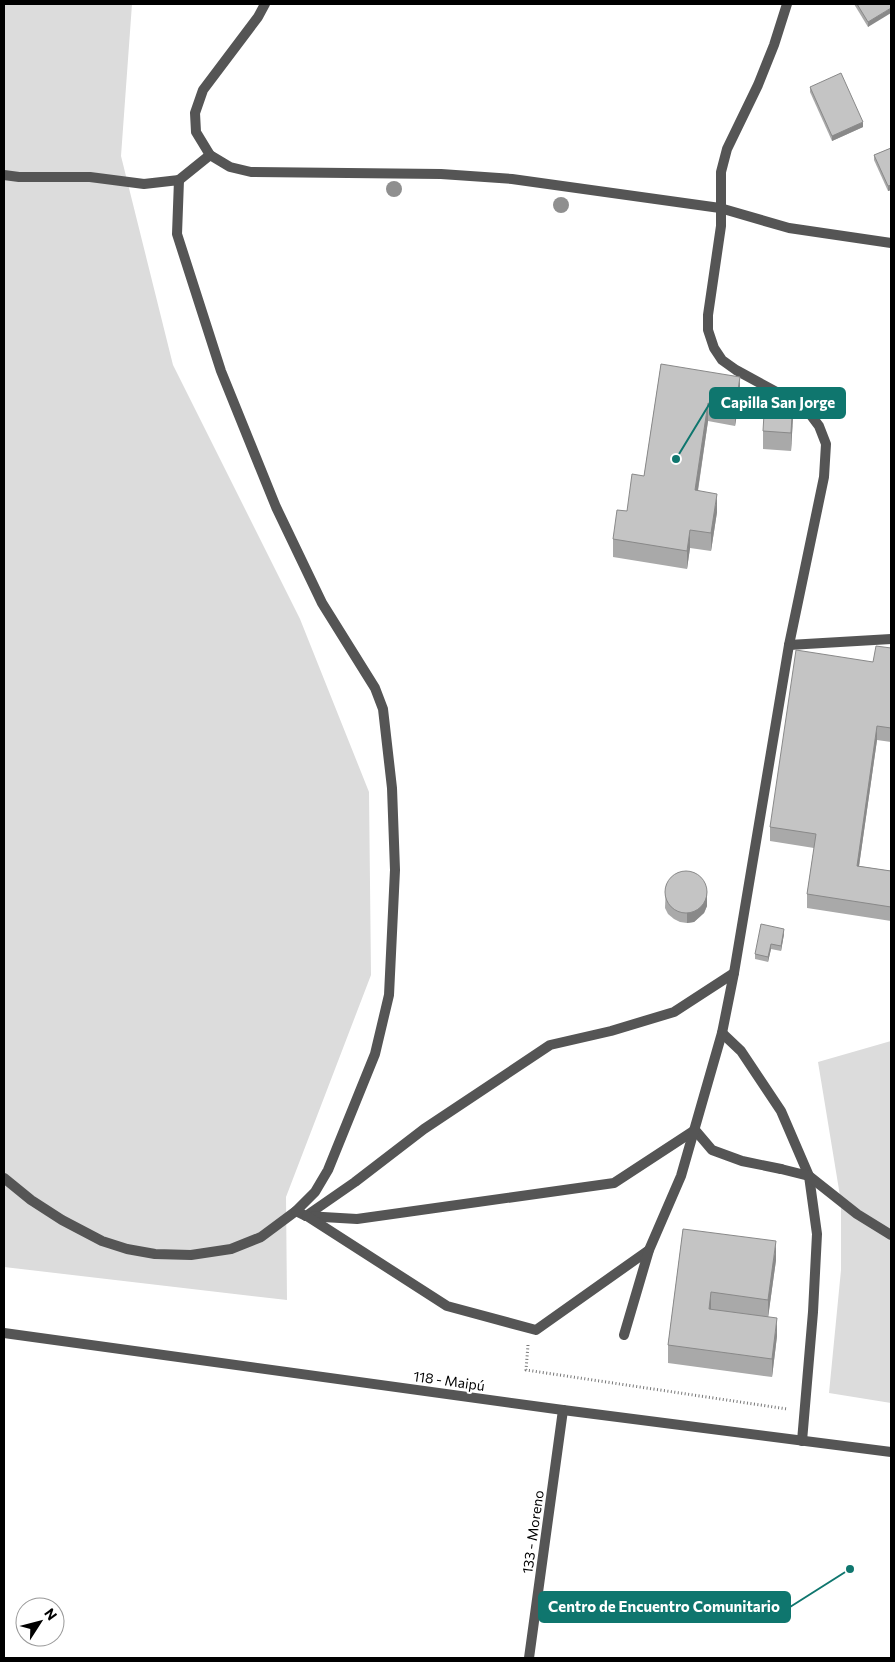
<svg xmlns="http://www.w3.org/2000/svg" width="895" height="1662" viewBox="0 0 895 1662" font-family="Commissioner,sans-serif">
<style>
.green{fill:#dcdcdc}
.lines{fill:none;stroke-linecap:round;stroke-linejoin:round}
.path{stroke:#777;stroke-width:3;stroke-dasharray:1 2.5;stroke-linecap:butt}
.service{stroke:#555;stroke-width:10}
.minor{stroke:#555;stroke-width:10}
.tree{fill:#8f8f8f}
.wall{fill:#a9a9a9}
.shaded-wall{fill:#898989}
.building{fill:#c4c4c4;stroke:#898989}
.labels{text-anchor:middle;stroke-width:4.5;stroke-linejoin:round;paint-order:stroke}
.street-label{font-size:14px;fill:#000;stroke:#fff}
.leader{fill:none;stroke:#0f766e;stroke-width:2}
.callout-dot{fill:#0f766e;stroke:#fff;stroke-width:2}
.callout{fill:#0f766e;stroke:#0f766e;stroke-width:2}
.callout-label{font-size:15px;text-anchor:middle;font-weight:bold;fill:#fff}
</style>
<rect width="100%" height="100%" fill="#fff"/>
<!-- green -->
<g class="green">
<path d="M 4,4 L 132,4 L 121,156 L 173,365 L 300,619 L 369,792 L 371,975 L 286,1197 L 287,1300 L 4,1267 Z"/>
<path d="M 891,1041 L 891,1403 L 829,1393 L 841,1270 L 841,1202 L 818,1062 Z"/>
</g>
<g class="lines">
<!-- path -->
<path class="path" d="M 528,1345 L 526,1370 L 787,1409"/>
<!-- service -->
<g class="service">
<path d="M 4,175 L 19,177 L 90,177 L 144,184 L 179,180 L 177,234 L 221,371 L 276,507 L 322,603 L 375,688 L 383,709 L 392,788 L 395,870 L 389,995 L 375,1054 L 328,1170 L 315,1192 L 296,1211 L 261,1237 L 231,1249 L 191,1255 L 155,1254 L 127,1249 L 102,1241 L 62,1220 L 31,1200 L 4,1178"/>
<path d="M 179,180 L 210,155"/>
<path d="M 789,645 L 891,639"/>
<path d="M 722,1033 L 741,1051 L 781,1111 L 809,1176 L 817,1234 L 813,1312 L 802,1441"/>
<path d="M 781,1169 L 809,1176 L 857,1214 L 891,1235"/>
<path d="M 296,1211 L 306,1216 L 355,1182 L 424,1129 L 550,1045 L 611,1031 L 674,1012 L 734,973"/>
<path d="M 306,1216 L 357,1219 L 614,1183 L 695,1130"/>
<path d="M 307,1216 L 447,1306 L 536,1330 L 649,1250"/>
</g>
<!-- minor -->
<g class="minor">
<path d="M 265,4 L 258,17 L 203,90 L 195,113 L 196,132 L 210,155 L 230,167 L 251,172 L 441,174 L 512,179 L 720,208 L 789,228 L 891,243"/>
<path d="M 695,1130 L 712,1150 L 742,1161 L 781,1169"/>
<path d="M 4,1333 L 563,1410 L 891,1452"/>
<path d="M 624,1335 L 649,1250 L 681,1176 L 722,1033 L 734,973 L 789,645 L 824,477 L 826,444 L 819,426 L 810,414 L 780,394 L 736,370 L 722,360 L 714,348 L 708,330 L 708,315 L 721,226 L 721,172 L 727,149 L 758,85 L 774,45 L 787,4"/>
<path d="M 529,1658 L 563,1410"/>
</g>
</g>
<!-- trees -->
<g class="tree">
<circle cx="394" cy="189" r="8"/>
<circle cx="561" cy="205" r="8"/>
</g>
<!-- wall -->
<g class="wall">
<path d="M 854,4 L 891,4 L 868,27 Z"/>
<path d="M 810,87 L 863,127 L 832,141 L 810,92 Z"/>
<path d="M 891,148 L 891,190 L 888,191 L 874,160 L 874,155 Z"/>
<path d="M 661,364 L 740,395 L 735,426 L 708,421 L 698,491 L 717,512 L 711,551 L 690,548 L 687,569 L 613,557 L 613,539 L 644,476 Z"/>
<path d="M 793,417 L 791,451 L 763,449 L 763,431 Z"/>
<path d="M 891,648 L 891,742 L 877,740 L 859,866 L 891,871 L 891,921 L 807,908 L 807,894 L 814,848 L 770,841 L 770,827 L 873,662 Z"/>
<path d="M 666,884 L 707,906 L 704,913 L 694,922 L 687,923 L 680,922 L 674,919 L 668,914 L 665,908 Z"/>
<path d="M 784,934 L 781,951 L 771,949 L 768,962 L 755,959 L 755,954 Z"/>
<path d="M 683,1229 L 776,1260 L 768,1317 L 777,1336 L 772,1377 L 668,1363 L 668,1345 Z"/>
</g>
<!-- shaded-wall -->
<g class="shaded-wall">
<path d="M 891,8 L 891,13 L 868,27 L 868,22 Z"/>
<path d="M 863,122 L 863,127 L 832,141 L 832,136 Z"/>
<path d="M 891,185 L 891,190 L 888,191 L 888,186 Z"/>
<path d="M 740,377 L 740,395 L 735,426 L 735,408 Z"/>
<path d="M 793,399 L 793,417 L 791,451 L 791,433 Z"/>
<path d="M 708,403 L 708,421 L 695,509 L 695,490 Z"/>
<path d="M 717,494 L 717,512 L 711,551 L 711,533 Z"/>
<path d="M 690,530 L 690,548 L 687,569 L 687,551 Z"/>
<path d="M 877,726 L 877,740 L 857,880 L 857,866 Z"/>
<path d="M 707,890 L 707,906 L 704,913 L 694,922 L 687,923 L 687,913 Z"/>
<path d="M 784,929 L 784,934 L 781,951 L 781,946 Z"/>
<path d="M 771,944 L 771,949 L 768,962 L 768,957 Z"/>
<path d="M 776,1241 L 776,1260 L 768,1318 L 768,1300 Z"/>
<path d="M 711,1292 L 711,1310 L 709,1309 Z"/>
<path d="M 777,1318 L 777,1336 L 772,1377 L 772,1359 Z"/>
</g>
<!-- building -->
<g class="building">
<path d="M 857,4 L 891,4 L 891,8 L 868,22 Z"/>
<path d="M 841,73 L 863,122 L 832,136 L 810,87 Z"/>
<path d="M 891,148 L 891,185 L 888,186 L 874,155 Z"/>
<path d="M 661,364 L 740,377 L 735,408 L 708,403 L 695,490 L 717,494 L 711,533 L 690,530 L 687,551 L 613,539 L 617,510 L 627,511 L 632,474 L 644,476 Z"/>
<path d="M 765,397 L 793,399 L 791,433 L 763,431 Z"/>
<path d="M 876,646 L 891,648 L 891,728 L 877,726 L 857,866 L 891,871 L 891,907 L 807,894 L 816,834 L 770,827 L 796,650 L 873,662 Z"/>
<circle cx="686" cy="892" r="21"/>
<path d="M 761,924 L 784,929 L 781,946 L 771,944 L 768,957 L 755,954 Z"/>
<path d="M 683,1229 L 776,1241 L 768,1300 L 711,1292 L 709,1309 L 777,1318 L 772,1359 L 668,1345 Z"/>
</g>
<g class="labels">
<!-- street labels -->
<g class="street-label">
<text transform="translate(449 1381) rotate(8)" y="5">118 - Maipú</text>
<text transform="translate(533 1532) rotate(-82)" y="5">133 - Moreno</text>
</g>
</g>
<!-- callouts -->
<path class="leader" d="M676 459L710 403M850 1569L790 1607"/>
<g class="callout-dot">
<circle cx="676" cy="459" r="5"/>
<circle cx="850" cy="1569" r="5"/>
</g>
<g class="callout">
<rect x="710" y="388" width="135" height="30" rx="5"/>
<rect x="539" y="1592" width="251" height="30" rx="5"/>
</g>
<g class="callout-label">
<text x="778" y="408">Capilla San Jorge</text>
<text x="664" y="1612">Centro de Encuentro Comunitario</text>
</g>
<!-- border -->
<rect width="895" height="1662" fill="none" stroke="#000000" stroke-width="10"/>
<!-- north arrow -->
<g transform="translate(40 1622) rotate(54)"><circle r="24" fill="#ffffff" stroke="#999999"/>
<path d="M0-4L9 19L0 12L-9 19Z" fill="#000000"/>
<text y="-8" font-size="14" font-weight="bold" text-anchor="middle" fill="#000000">N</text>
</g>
</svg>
